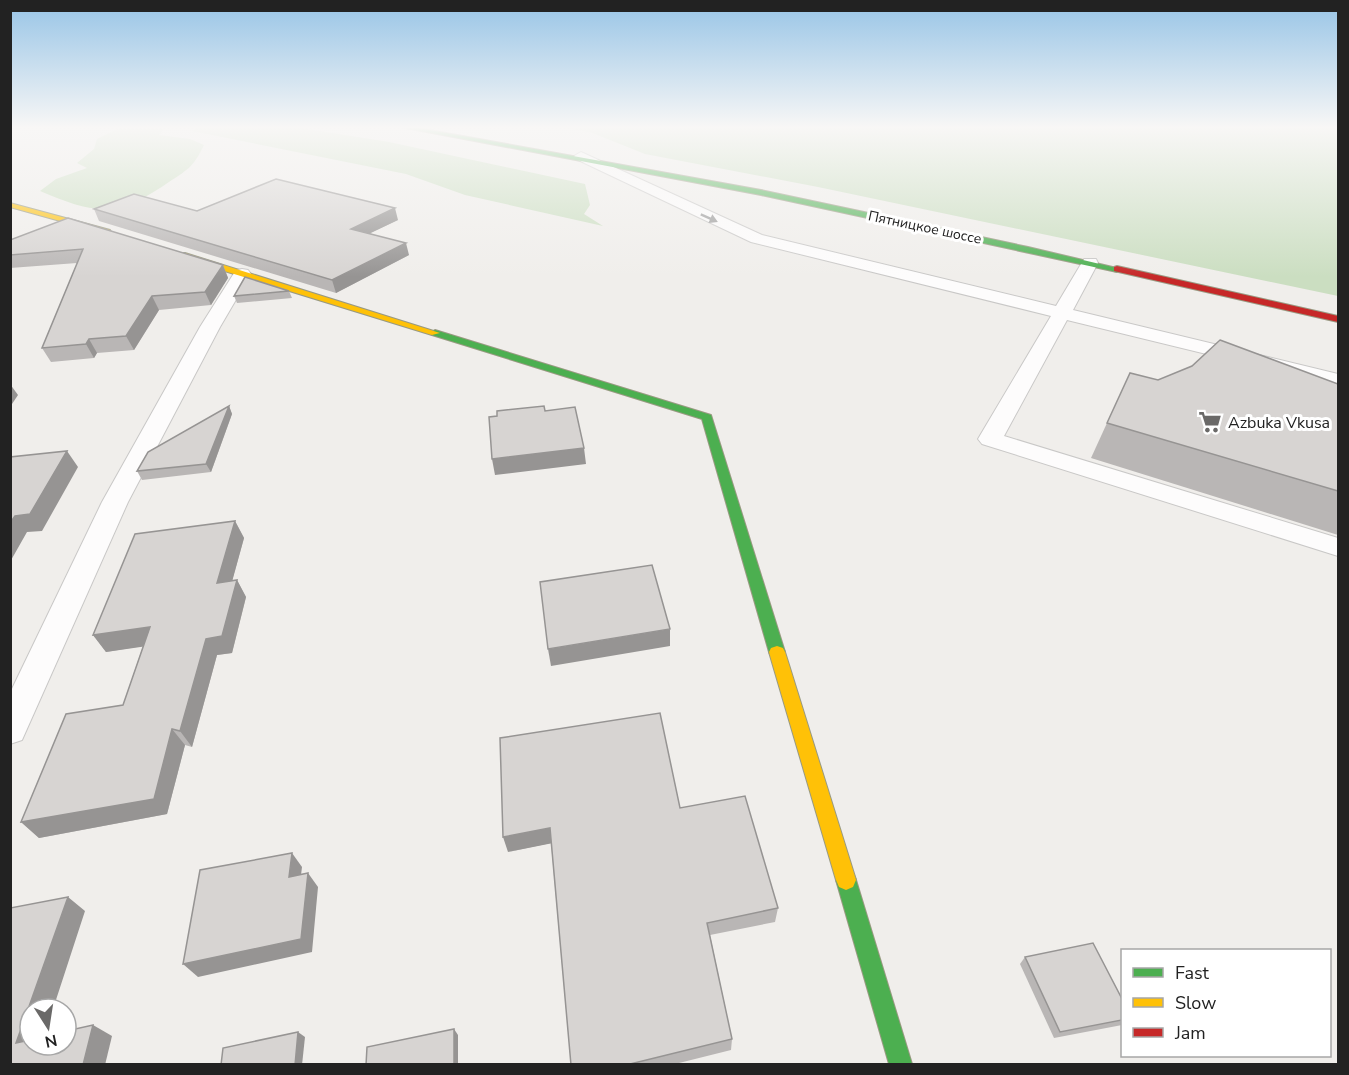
<svg xmlns="http://www.w3.org/2000/svg" width="1349" height="1075" viewBox="0 0 1349 1075" font-family="'Nunito Sans',sans-serif">
<style>
.forest{fill:#cbdec1}
.lines{fill:none;stroke-linecap:round;stroke-linejoin:round}
.lane-casing{stroke:#c9c8c7;stroke-width:2}
.fast-casing{stroke:#999a82;stroke-width:2}
.slow-casing{stroke:#999a82;stroke-width:2}
.jam-casing{stroke:#999a82;stroke-width:2}
.lane{fill:#fdfcfc;fill-rule:evenodd}
.fast{fill:#4caf50;fill-rule:evenodd}
.slow{fill:#ffc107;fill-rule:evenodd}
.jam{fill:#c62828;fill-rule:evenodd}
.wall{fill:#b9b6b5}
.shaded-wall{fill:#969493}
.building{fill:#d7d4d2;stroke:#969493;stroke-width:1.5}
.oneway{fill:#9a9a9a}
.labels{text-anchor:middle;stroke-width:6;stroke-linejoin:round;paint-order:stroke}
.far-street-label{font-size:14px;fill:#222;stroke:#fff}
.poi-label{font-size:16px;fill:#222;stroke:#fff;text-anchor:start}
</style>
<rect width="100%" height="100%" fill="#f0eeeb"/>
<!-- forest -->
<g class="forest">
<path d="M 200,127 L 295,127 L 389,142 L 585,184 L 590,205 L 584,214 L 603,226 L 465,195 L 406,174 L 192,131 Z"/>
<path d="M 557,127 L 1338,127 L 1338,296 L 818,187 L 645,154 L 590,132 Z"/>
<path d="M 117,129 L 164,129 L 159,135 L 190,139 L 204,145 C 193,168 187,170 166,184 C 116,218 94,214 40,191 L 56,179 L 87,168 L 77,163 L 94,149 L 97,139 Z"/>
</g>
<g class="lines">
<!-- lane casing -->
<g class="lane-casing">
<g id="lane">
<path d="M 581,152 L 762,235 L 1056,306 L 1084,259 L 1096,259 L 1098,263 L 1073,310 L 1338,374 L 1338,386 L 1067,320 L 1004,436 L 1338,538 L 1338,556 L 982,444 L 978,439 L 1051,316 L 751,242 L 576,159 L 574,156 Z"/>
<path d="M 242,269 L 248,270 L 251,274 L 220,327 L 128,502 L 22,740 L 10,744 L 10,693 L 102,502 L 200,327 L 236,270 Z"/>
</g>
</g>
<!-- fast casing -->
<g class="fast-casing">
<g id="fast">
<path d="M 400,127 L 413,127 L 761,190 L 1028,247 L 1121,269 L 1117,272 L 761,195 Z"/>
<path d="M 435,330 L 711,415 L 785,652 L 783,656 L 777,658 L 771,656 L 769,652 L 702,419 L 432,335 L 430,333 Z"/>
<path d="M 846,870 L 853,873 L 856,880 L 912,1064 L 889,1064 L 836,880 L 839,873 Z"/>
</g>
</g>
<!-- slow casing -->
<g class="slow-casing">
<g id="slow">
<path d="M 10,203 L 110,230 L 111,232 L 107,234 L 10,207 Z"/>
<path d="M 179,253 L 185,253 L 440,333 L 432,335 L 179,257 Z"/>
<path d="M 777,646 L 783,648 L 785,652 L 856,880 L 853,887 L 846,890 L 839,887 L 836,880 L 769,652 L 771,648 Z"/>
</g>
</g>
<!-- jam casing -->
<g class="jam-casing">
<path id="jam" d="M 1117,266 L 1338,316 L 1338,322 L 1114,271 L 1114,267 Z"/>
</g>
<!-- lane -->
<use href="#lane" class="lane"/>
<!-- fast -->
<use href="#fast" class="fast"/>
<!-- slow -->
<use href="#slow" class="slow"/>
<!-- jam -->
<use href="#jam" class="jam"/>
</g>
<!-- wall -->
<g class="wall">
<path d="M 94,209 L 197,211 L 398,220 L 370,233 L 409,255 L 336,293 L 99,221 Z"/>
<path d="M 10,240 L 223,265 L 228,278 L 211,305 L 159,310 L 134,350 L 97,353 L 94,358 L 51,362 L 42,348 L 77,263 L 10,268 Z"/>
<path d="M 289,291 L 292,298 L 237,303 L 234,296 Z"/>
<path d="M 1158,380 L 1338,384 L 1338,535 L 1091,458 L 1107,423 Z"/>
<path d="M 229,406 L 232,414 L 211,472 L 142,480 L 137,471 Z"/>
<path d="M 235,521 L 244,538 L 232,581 L 237,580 L 246,597 L 232,653 L 217,655 L 192,747 L 185,745 L 167,814 L 39,838 L 21,822 L 123,705 L 143,646 L 106,652 L 93,635 Z"/>
<path d="M 680,808 L 778,908 L 775,922 L 710,935 L 732,1039 L 731,1050 L 671,1065 L 571,1065 L 551,843 L 508,852 Z"/>
<path d="M 1025,957 L 1122,999 L 1122,1025 L 1054,1038 L 1020,964 Z"/>
</g>
<!-- shaded-wall -->
<g class="shaded-wall">
<path d="M 395,208 L 398,220 L 354,241 L 351,229 Z"/>
<path d="M 406,243 L 409,255 L 336,293 L 332,280 Z"/>
<path d="M 223,265 L 228,278 L 211,305 L 205,292 Z"/>
<path d="M 152,296 L 159,310 L 134,350 L 126,336 Z"/>
<path d="M 89,339 L 97,353 L 94,358 L 86,344 Z"/>
<path d="M 10,384 L 18,395 L 10,407 Z"/>
<path d="M 229,406 L 232,414 L 211,472 L 206,464 Z"/>
<path d="M 584,448 L 586,464 L 495,475 L 492,459 Z"/>
<path d="M 67,451 L 78,467 L 42,531 L 27,532 L 10,562 L 10,523 L 15,516 Z"/>
<path d="M 235,521 L 244,538 L 227,600 L 217,583 Z"/>
<path d="M 237,580 L 246,597 L 232,653 L 217,655 L 192,747 L 180,731 L 206,639 Z"/>
<path d="M 150,627 L 161,644 L 106,652 L 93,635 Z"/>
<path d="M 670,629 L 670,646 L 551,666 L 548,649 Z"/>
<path d="M 172,729 L 185,745 L 167,814 L 39,838 L 21,822 Z"/>
<path d="M 550,828 L 553,843 L 508,852 L 503,837 Z"/>
<path d="M 292,853 L 302,867 L 299,892 L 289,877 Z"/>
<path d="M 308,873 L 318,887 L 312,952 L 198,977 L 183,964 Z"/>
<path d="M 68,897 L 85,911 L 53,1009 L 30,1009 L 30,1045 L 16,1043 Z"/>
<path d="M 93,1025 L 112,1036 L 105,1065 L 83,1065 Z"/>
<path d="M 454,1029 L 458,1035 L 458,1065 L 454,1065 Z"/>
<path d="M 298,1032 L 305,1037 L 302,1065 L 295,1065 Z"/>
</g>
<!-- building -->
<g class="building">
<path d="M 276,179 L 395,208 L 351,229 L 406,243 L 332,280 L 94,209 L 134,194 L 197,211 Z"/>
<path d="M 68,218 L 223,265 L 205,292 L 152,296 L 126,336 L 89,339 L 86,344 L 42,348 L 83,249 L 10,255 L 10,240 Z"/>
<path d="M 245,277 L 289,291 L 234,296 Z"/>
<path d="M 1220,340 L 1338,384 L 1338,491 L 1107,423 L 1130,373 L 1158,380 L 1192,366 Z"/>
<path d="M 229,406 L 206,464 L 137,471 L 148,452 Z"/>
<path d="M 544,406 L 545,411 L 575,407 L 584,448 L 492,459 L 489,417 L 497,416 L 497,411 Z"/>
<path d="M 67,451 L 30,514 L 15,516 L 10,523 L 10,457 Z"/>
<path d="M 235,521 L 217,583 L 237,580 L 222,636 L 206,639 L 180,731 L 172,729 L 154,799 L 21,822 L 66,714 L 123,705 L 150,627 L 93,635 L 135,534 Z"/>
<path d="M 652,565 L 670,629 L 548,649 L 540,582 Z"/>
<path d="M 660,713 L 680,808 L 745,796 L 778,908 L 707,923 L 732,1039 L 626,1065 L 571,1065 L 550,828 L 503,837 L 500,738 Z"/>
<path d="M 292,853 L 289,877 L 308,873 L 301,939 L 183,964 L 200,870 Z"/>
<path d="M 68,897 L 16,1043 L 30,1040 L 30,1045 L 66,1045 L 66,1031 L 93,1025 L 83,1065 L 10,1065 L 10,908 Z"/>
<path d="M 1093,943 L 1122,999 L 1122,1020 L 1060,1032 L 1025,957 Z"/>
<path d="M 454,1029 L 454,1065 L 366,1065 L 367,1047 Z"/>
<path d="M 298,1032 L 295,1065 L 221,1065 L 223,1048 Z"/>
</g>
<!-- one-way arrows -->
<defs><path id="oneway-solid" d="M-6-.8H1V-3.2L6.5 0L1 3.2V.8H-6Z" transform="scale(1.5)"/></defs>
<use class="oneway" href="#oneway-solid" transform="translate(709 218) rotate(24)"/>
<!-- sky -->
<linearGradient id="sky" x2="0" y2="1"><stop stop-color="#97c4e6"/><stop offset="0.46" stop-color="#f8f7f6"/><stop offset="1" stop-color="#f8f7f6" stop-opacity="0"/></linearGradient>
<rect width="1349" height="277" fill="url(#sky)"/>
<!-- icons -->
<defs>
<g id="supermarket-bare" transform="scale(1.8)"><path d="M-6-5.5h2.5l.6 2H6L4.5 2H-2.5L-4.4-4H-6ZM-1.5 3.2a1.3 1.3 0 1 0 .1 0ZM3 3.2a1.3 1.3 0 1 0 .1 0Z" fill="#6a6968" stroke="#fff" stroke-width="2.5" paint-order="stroke"/></g>
</defs>
<g fill-rule="evenodd">
<use href="#supermarket-bare" x="1210" y="422"/>
</g>
<g class="labels">
<!-- far-street labels -->
<g class="far-street-label">
<text transform="translate(925 227) rotate(12)" y="5">Пятницкое шоссе</text>
</g>
<!-- poi labels -->
<g class="poi-label">
<text x="1228" y="428">Azbuka Vkusa</text>
</g>
</g>
<!-- border -->
<rect width="1349" height="1075" fill="none" stroke="#222222" stroke-width="24"/>
<!-- legend -->
<rect x="1121" y="949" width="210" height="108" fill="#ffffff" stroke="#a7a7a7" stroke-width="1.5"/>
<rect x="1133" y="968" width="30" height="9" fill="#4caf50" stroke="#a7a7a7" stroke-width="1.5"/>
<text x="1175" y="979" font-size="18" fill="#222222">Fast</text>
<rect x="1133" y="998" width="30" height="9" fill="#ffc107" stroke="#a7a7a7" stroke-width="1.5"/>
<text x="1175" y="1009" font-size="18" fill="#222222">Slow</text>
<rect x="1133" y="1028" width="30" height="9" fill="#c62828" stroke="#a7a7a7" stroke-width="1.5"/>
<text x="1175" y="1039" font-size="18" fill="#222222">Jam</text>
<!-- north arrow -->
<g transform="translate(48 1027) rotate(168)"><circle r="28" fill="#ffffff" stroke="#a7a7a7" stroke-width="1.5"/>
<path d="M0-4.5L10 22L0 15L-10 22Z" fill="#6a6968"/>
<text y="-9" font-size="16" font-weight="bold" text-anchor="middle" fill="#222222">N</text>
</g>
</svg>
